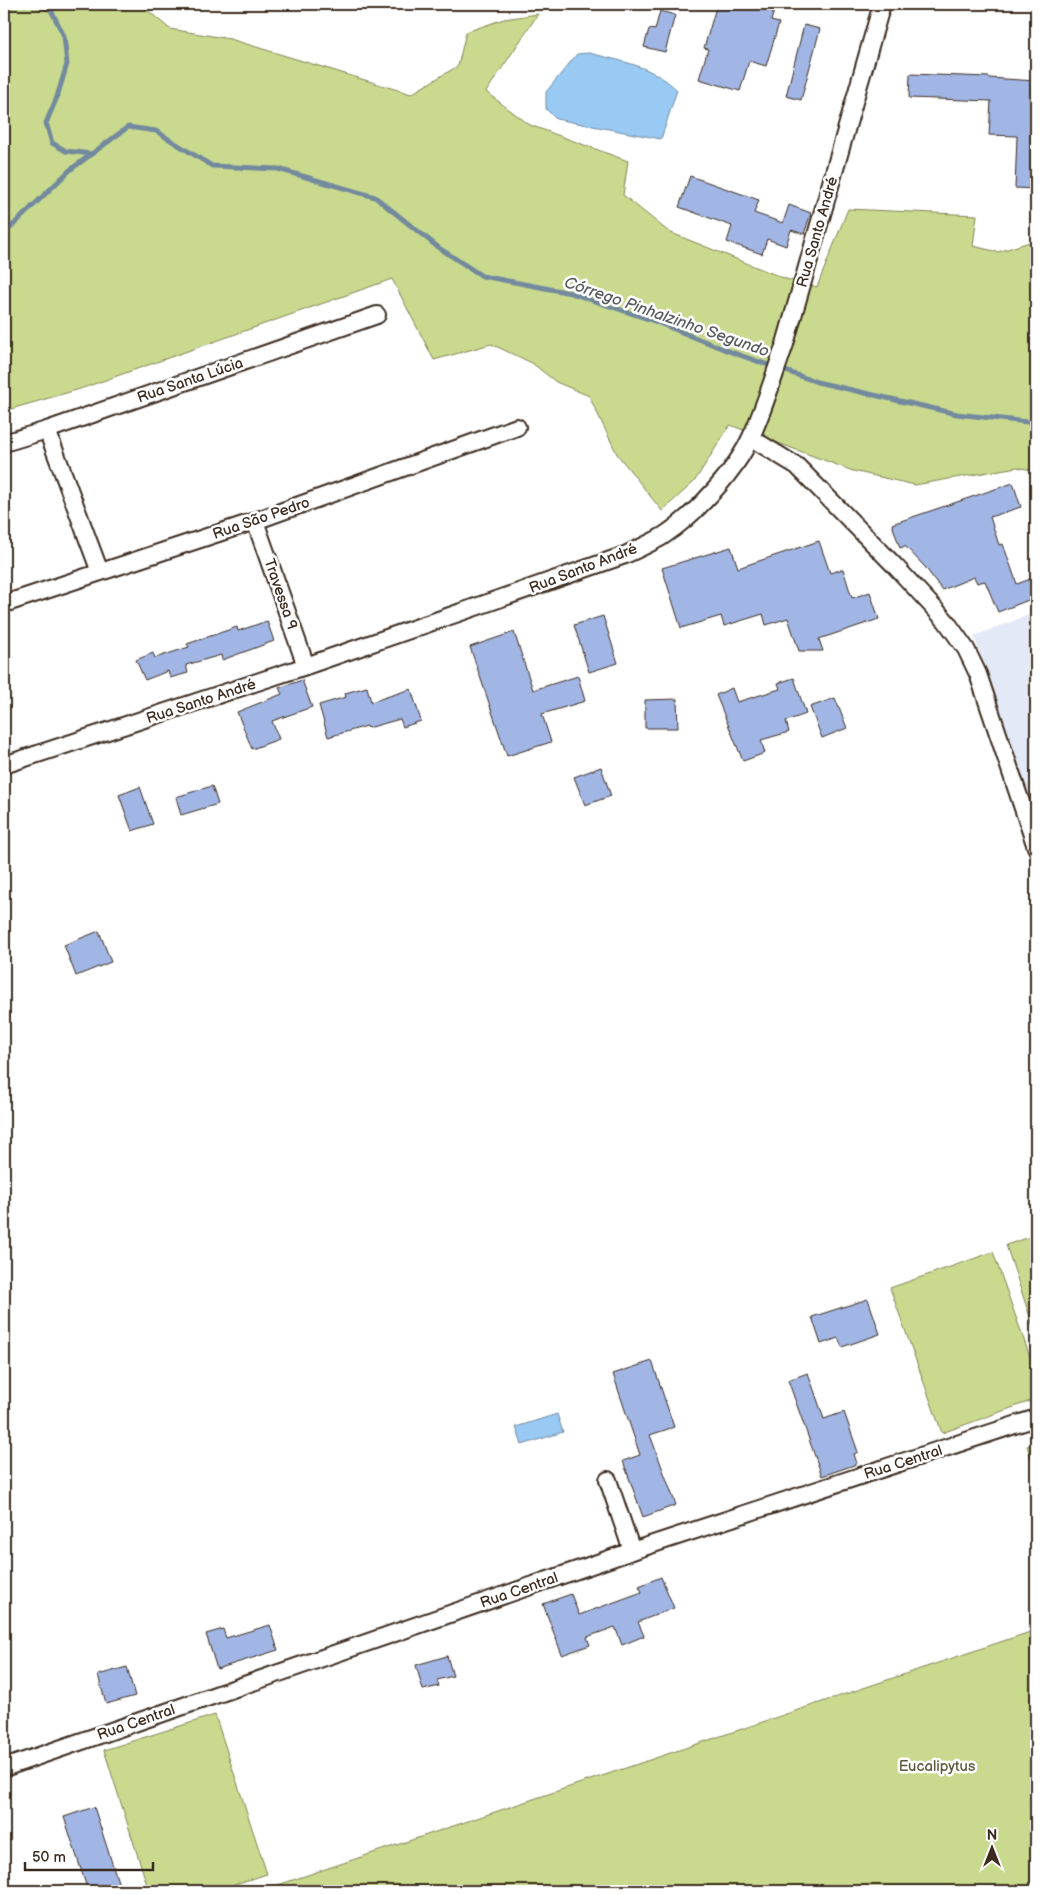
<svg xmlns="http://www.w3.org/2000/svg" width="1040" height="1895" viewBox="0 0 1040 1895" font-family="'Balsamiq Sans',sans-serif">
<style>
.built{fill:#e3e9f7}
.green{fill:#c9da8e;stroke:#828256}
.water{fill:#98caf4;stroke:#738a9e}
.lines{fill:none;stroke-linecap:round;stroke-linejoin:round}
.stream{stroke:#738a9e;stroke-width:5}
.building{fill:#a1b6e4;stroke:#3b2a1e}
.minor-casing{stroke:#3b2a1e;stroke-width:20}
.minor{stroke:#fff;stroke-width:16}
.labels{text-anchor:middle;stroke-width:5;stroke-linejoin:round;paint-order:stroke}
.street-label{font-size:15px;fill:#3b2a1e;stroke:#fff}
.park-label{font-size:15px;fill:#5e563a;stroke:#fff}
.water-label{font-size:16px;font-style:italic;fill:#575a5e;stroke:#fff}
</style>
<rect width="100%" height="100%" fill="#fff"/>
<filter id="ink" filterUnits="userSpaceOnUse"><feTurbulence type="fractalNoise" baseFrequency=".02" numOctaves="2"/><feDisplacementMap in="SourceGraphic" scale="10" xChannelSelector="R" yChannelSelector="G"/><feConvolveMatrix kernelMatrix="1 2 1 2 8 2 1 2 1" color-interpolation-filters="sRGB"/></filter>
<g filter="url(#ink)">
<!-- built -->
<path class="built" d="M 1036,612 L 1036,822 L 974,636 Z"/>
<!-- green -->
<g class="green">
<path d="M 4,4 L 140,4 L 170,29 L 230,39 L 411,94 L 458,66 L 466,32 L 504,19 L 538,14 L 486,92 L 530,125 L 628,161 L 623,195 L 669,232 L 786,279 L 817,287 L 848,209 L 977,215 L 973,246 L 998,252 L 1036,240 L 1036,471 L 1017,467 L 915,485 L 853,471 L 730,425 L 694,482 L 662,511 L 617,454 L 589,396 L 556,382 L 532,363 L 491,344 L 434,360 L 392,279 L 80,389 L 4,411 Z"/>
<path d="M 1036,1235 L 1036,1335 L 1006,1245 Z"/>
<path d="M 993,1252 L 1036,1374 L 1036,1399 L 942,1433 L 890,1288 Z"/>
<path d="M 1036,1443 L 1036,1474 L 1027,1446 Z"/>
<path d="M 1036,1630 L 1036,1891 L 260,1891 Z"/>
<path d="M 215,1715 L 267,1874 L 213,1891 L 149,1891 L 104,1750 Z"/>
</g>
<!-- water -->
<g class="water">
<path d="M 589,53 C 621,61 653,66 677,90 L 661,139 L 556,119 L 546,109 L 546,92 L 577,54 Z"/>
<path d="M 557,1414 L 563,1432 L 522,1445 L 516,1427 Z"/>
</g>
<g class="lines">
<!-- stream -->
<g class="stream">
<path d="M 40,4 L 51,10 L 64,36 L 67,64 L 57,97 L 46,123 L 52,143 L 66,151 L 92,154"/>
<path d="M 4,234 L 70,170 L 128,127 L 156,131 L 212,166 L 278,169 L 375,197 L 439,248 L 482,276 L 571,293 L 654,321 L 731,352 L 817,382 L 957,414 L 1036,423"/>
</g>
</g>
<!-- building -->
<g class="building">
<path d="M 717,4 L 749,4 L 774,11 L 771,21 L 779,23 L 766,66 L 749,61 L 740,91 L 699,79 L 708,49 L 704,48 Z"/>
<path d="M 660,11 L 675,15 L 665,52 L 644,47 L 649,29 L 655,30 Z"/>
<path d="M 804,25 L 820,29 L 801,100 L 786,96 Z"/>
<path d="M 910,74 L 989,77 L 989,78 L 1036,81 L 1036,189 L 1015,188 L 1017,136 L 989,135 L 991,101 L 909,98 Z"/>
<path d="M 690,176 L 759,200 L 754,213 L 783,223 L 789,205 L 811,213 L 804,234 L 791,230 L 786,246 L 767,239 L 762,254 L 727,242 L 732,226 L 679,207 Z"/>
<path d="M 1013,483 L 1021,507 L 990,517 L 999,545 L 1003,544 L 1017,584 L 1036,577 L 1036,597 L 998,612 L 985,581 L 977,583 L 974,577 L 942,590 L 925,567 L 905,546 L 900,548 L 892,524 Z"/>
<path d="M 819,541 L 830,573 L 843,569 L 852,598 L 870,592 L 879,619 L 819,639 L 823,651 L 799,651 L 788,618 L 766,625 L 763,614 L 724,626 L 721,616 L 681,628 L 662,568 L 731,547 L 738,568 Z"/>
<path d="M 603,616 L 618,663 L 589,672 L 574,625 Z"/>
<path d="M 267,621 L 274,641 L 222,660 L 221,655 L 186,665 L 188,673 L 170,678 L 168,671 L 145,680 L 136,660 L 153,653 L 155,658 L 189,647 L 187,644 L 237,627 L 238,631 Z"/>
<path d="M 514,632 L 533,690 L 578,676 L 585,701 L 542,714 L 551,742 L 507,756 L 470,647 Z"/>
<path d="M 794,678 L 806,714 L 786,721 L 789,732 L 761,740 L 765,753 L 743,761 L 716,695 L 732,688 L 737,702 L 780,689 L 778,683 Z"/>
<path d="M 302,680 L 312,707 L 272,721 L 279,739 L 252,749 L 237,712 L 282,694 L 279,688 Z"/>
<path d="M 367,687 L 371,702 L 411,689 L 421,721 L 403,727 L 400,719 L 368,728 L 367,726 L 328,737 L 319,705 L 346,697 L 345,693 Z"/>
<path d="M 835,698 L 847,728 L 822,738 L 810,707 Z"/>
<path d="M 677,699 L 678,728 L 645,728 L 645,700 Z"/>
<path d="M 601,767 L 611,796 L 585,805 L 574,777 Z"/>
<path d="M 212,786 L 218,804 L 181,815 L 176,797 Z"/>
<path d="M 140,787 L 153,824 L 132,831 L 119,795 Z"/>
<path d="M 99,931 L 111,962 L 76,976 L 64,945 Z"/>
<path d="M 868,1299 L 880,1334 L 842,1347 L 838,1338 L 821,1344 L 812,1317 Z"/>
<path d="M 652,1361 L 674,1427 L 650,1435 L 676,1505 L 643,1517 L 623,1461 L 640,1455 L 613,1374 Z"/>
<path d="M 808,1373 L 824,1419 L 844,1412 L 858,1452 L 854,1454 L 857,1464 L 822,1476 L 788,1380 Z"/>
<path d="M 661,1577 L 674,1608 L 638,1622 L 644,1636 L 622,1645 L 615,1627 L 587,1637 L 590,1645 L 562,1655 L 543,1604 L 571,1594 L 579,1615 L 642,1592 L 639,1586 Z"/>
<path d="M 270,1625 L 278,1650 L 217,1669 L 206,1634 L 223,1629 L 226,1638 Z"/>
<path d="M 447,1656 L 453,1676 L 437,1680 L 439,1686 L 423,1690 L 416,1665 Z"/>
<path d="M 127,1667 L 135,1696 L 106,1704 L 98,1675 Z"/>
<path d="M 94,1807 L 121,1891 L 88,1891 L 64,1817 Z"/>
</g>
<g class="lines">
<!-- minor casing -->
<g class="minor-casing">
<g id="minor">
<path d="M 47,430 L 100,572"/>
<path d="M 751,438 L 797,466 L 895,566 L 946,621 L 966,649 L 978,674 L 1036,847"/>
<path d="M 4,443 L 47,430 L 377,315"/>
<path d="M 255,521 L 306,666"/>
<path d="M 4,604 L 255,521 L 517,427"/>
<path d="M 4,765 L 306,666 L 625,555 C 638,549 651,543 663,536 C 695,515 735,472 751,437 C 765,407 774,375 785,344 L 882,4"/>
<path d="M 608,1480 L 632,1551"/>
<path d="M 4,1768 L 632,1551 L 1036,1418"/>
</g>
</g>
<!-- minor -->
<use href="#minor" class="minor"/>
</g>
</g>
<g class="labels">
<!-- street labels -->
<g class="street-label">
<text transform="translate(817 232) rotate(-74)" y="5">Rua Santo André</text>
<text transform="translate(190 380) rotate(-19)" y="5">Rua Santa Lúcia</text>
<text transform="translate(261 518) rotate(-19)" y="5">Rua São Pedro</text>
<text transform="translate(583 568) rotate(-21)" y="5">Rua Santo André</text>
<text transform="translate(281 594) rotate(71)" y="5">Travessa 9</text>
<text transform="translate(201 701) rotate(-18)" y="5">Rua Santo André</text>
<text transform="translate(903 1462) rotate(-18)" y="5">Rua Central</text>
<text transform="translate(519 1590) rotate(-19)" y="5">Rua Central</text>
<text transform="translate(136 1722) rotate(-19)" y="5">Rua Central</text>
</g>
<!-- park labels -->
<g class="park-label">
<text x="937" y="1771">Eucalipytus</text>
</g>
<!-- water labels -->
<g class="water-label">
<text transform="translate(667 316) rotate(19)" y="6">Córrego Pinhalzinho Segundo</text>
</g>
</g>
<!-- margin -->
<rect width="1040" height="1895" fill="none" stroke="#fff" stroke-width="20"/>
<rect x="10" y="10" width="1020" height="1875" fill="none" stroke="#3b2a1e" stroke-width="2" filter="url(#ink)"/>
<!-- north arrow -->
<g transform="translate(992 1848)" stroke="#ffffff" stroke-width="4" paint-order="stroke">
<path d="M0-4L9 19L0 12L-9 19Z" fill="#3b2a1e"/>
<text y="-8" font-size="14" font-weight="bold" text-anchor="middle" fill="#3b2a1e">N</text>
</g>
<!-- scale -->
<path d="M25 1862v8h128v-8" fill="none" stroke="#3b2a1e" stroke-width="2.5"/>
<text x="32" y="1862" font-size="15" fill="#3b2a1e" stroke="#ffffff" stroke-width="4" paint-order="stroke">50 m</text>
</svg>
